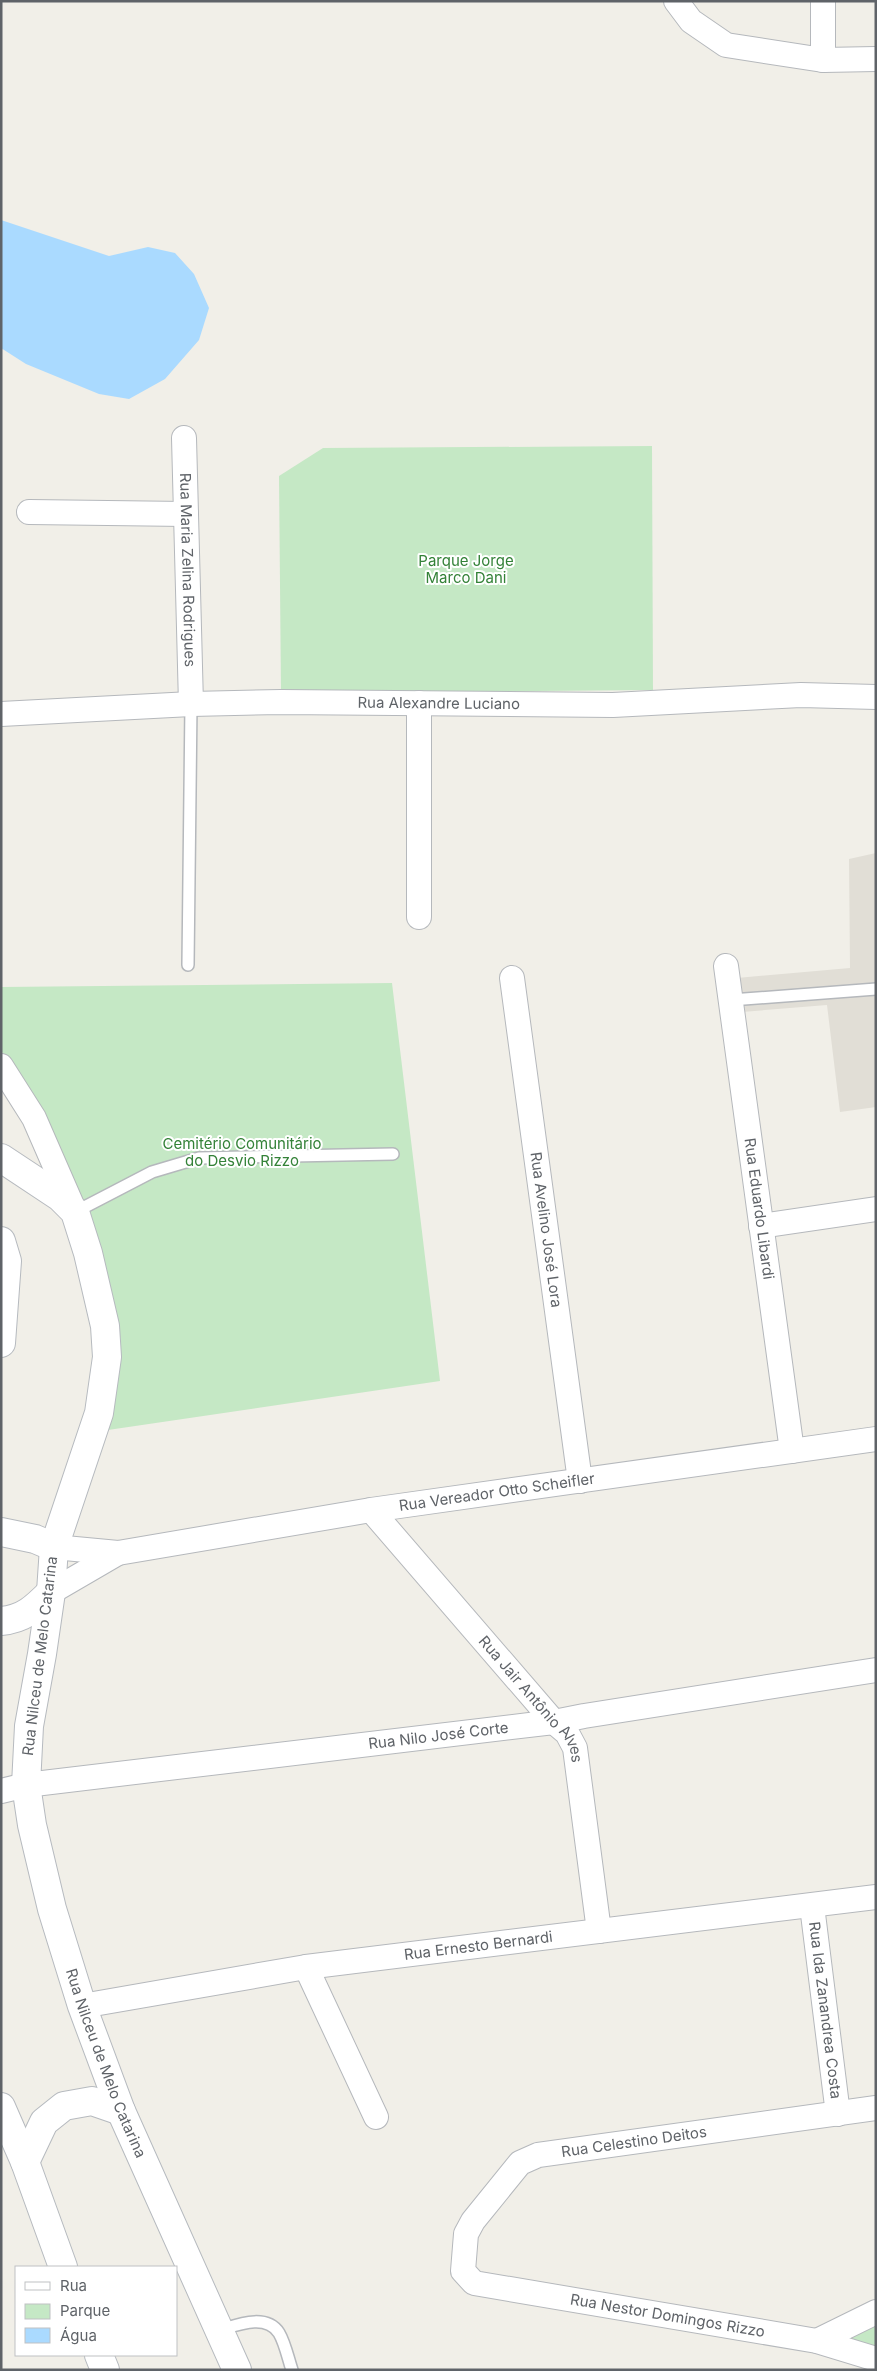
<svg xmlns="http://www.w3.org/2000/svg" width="877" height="2371" viewBox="0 0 877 2371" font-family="Inter,sans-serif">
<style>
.education{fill:#e1ded6}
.green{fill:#c5e8c5}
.water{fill:#aadaff}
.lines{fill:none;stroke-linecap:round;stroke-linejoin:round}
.lane-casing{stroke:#b5b8bc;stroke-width:14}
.street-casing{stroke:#b5b8bc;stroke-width:26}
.secondary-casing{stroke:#b6babf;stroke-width:30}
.lane{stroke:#fff;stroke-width:11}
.street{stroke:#fff;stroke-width:24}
.secondary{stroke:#fff;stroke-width:28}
.labels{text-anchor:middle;stroke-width:4;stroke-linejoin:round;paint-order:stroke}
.park-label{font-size:15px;fill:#348238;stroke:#fff}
.street-label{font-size:15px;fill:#5f6368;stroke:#fff}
</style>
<rect width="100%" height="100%" fill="#f1efe8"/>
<!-- education -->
<path class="education" d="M 876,853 L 876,1107 L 840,1112 L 827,1005 L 742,1012 L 737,978 L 850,968 L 849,859 Z"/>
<!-- green -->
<g class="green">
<path d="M 652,446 L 653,690 L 281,693 L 279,476 L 323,448 Z"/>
<path d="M 392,983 L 440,1381 L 108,1430 L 121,1341 L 104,1259 L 80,1200 L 1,1050 L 1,987 Z"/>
<path d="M 876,2321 L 876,2349 L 836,2340 Z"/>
</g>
<!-- water -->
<path class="water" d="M 1,220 L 109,256 L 148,247 L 175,253 L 194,274 L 209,308 L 199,340 L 165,379 L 129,399 L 99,394 L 26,364 L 1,348 Z"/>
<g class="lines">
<!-- lane casing -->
<g class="lane-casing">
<g id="lane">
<path d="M 188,965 L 191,704"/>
<path d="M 731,1000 L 876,989"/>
<path d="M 75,1212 L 152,1172 L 199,1158 L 393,1154"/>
<path d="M 220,2330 C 237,2325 266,2313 279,2333 C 285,2343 288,2358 292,2370"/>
</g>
</g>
<!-- street casing -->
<g class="street-casing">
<g id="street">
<path d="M 676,1 L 691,21 L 726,45 L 823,60 L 876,59"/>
<path d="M 823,1 L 823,60"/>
<path id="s1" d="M 184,438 L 191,704"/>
<path d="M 29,512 L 186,514"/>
<path id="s2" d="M 1,714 L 191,704 L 281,702 L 613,705 L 801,695 L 876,697"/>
<path d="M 419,917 L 419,703"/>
<path id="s3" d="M 726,966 L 792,1451"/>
<path id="s4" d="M 512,978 L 580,1481"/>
<path d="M 1,1066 L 34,1118 L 75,1212"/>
<path d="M 761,1226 L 876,1209"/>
<path id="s5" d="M 371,1510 L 554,1722 L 567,1733 L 575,1748 L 599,1931"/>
<path id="s6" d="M 54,1547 L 118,1553 L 371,1510 L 876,1439"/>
<path d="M 51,1592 L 118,1553"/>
<path id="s7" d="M 1,1791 L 26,1785 L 554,1722 L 584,1716 L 876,1670"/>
<path id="s8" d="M 812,1906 L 838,2114"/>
<path d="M 306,1967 L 376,2117"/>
<path id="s9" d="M 82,2006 L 306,1967 L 876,1897"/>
<path id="s10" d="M 876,2108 L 538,2155 L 520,2163 L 473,2221 L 466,2234 L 463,2271 L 474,2283 L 817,2341 L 876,2359"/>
<path d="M 817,2341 L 876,2312"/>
</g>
</g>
<!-- secondary casing -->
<g class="secondary-casing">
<g id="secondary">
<path id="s11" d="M 1,1158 L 60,1197 L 75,1212 L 88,1253 L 105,1326 L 107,1357 L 99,1413 L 54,1547 L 51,1592 L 42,1654 L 29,1726 L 26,1785 L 32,1825 L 52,1909 L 82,2006 L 121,2111 L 237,2370"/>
<path d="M 1,1241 L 7,1261 L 1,1343"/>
<path d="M 1,1532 L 35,1539 L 54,1547"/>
<path d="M 1,1621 C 24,1619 35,1608 51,1592"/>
<path d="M 1,2107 L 25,2162 L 63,2267"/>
<path d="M 25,2162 L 44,2122 L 64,2106 L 92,2101 L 121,2111"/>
<path d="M 99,2355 L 105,2370"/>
</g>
</g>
<!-- lane -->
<use href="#lane" class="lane"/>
<!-- street -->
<use href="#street" class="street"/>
<!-- secondary -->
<use href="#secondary" class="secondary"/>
</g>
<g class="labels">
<!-- park labels -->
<g class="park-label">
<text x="466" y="566">Parque Jorge<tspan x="466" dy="17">Marco Dani</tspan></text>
<text x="242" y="1149">Cemitério Comunitário<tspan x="242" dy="17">do Desvio Rizzo</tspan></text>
</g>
<!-- street labels -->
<g class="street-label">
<text dy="5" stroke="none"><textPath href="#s1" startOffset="132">Rua Maria Zelina Rodrigues</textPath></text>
<text dy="5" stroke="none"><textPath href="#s2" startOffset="438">Rua Alexandre Luciano</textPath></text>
<text dy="5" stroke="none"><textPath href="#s3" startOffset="245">Rua Eduardo Libardi</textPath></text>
<text dy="5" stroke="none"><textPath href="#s4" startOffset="254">Rua Avelino José Lora</textPath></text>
<text dy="5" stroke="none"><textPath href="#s6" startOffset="448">Rua Vereador Otto Scheifler</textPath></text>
<text transform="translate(40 1656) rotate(-83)" y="5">Rua Nilceu de Melo Catarina</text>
<text dy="5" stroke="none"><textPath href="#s5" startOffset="249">Rua Jair Antônio Alves</textPath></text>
<text dy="5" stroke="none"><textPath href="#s7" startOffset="441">Rua Nilo José Corte</textPath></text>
<text dy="5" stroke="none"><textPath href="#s9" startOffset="401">Rua Ernesto Bernardi</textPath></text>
<text dy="5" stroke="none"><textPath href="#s8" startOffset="105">Rua Ida Zanandrea Costa</textPath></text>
<text dy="5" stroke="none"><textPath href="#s11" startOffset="969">Rua Nilceu de Melo Catarina</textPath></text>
<text transform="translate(634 2142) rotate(-8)" y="5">Rua Celestino Deitos</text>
<text dy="5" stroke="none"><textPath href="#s10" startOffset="700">Rua Nestor Domingos Rizzo</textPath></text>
</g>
</g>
<!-- border -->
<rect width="877" height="2371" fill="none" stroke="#5f6368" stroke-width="5"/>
<!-- legend -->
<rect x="15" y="2266" width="162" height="90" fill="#ffffff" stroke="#bfc1c3"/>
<rect x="25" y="2282" width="25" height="8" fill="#ffffff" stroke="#bfc1c3"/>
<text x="60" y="2291" font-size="15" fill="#5f6368">Rua</text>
<rect x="25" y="2304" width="25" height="15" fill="#c5e8c5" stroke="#bfc1c3"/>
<text x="60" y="2316" font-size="15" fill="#5f6368">Parque</text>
<rect x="25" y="2328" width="25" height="15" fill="#aadaff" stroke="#bfc1c3"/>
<text x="60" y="2341" font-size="15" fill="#5f6368">Água</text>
</svg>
